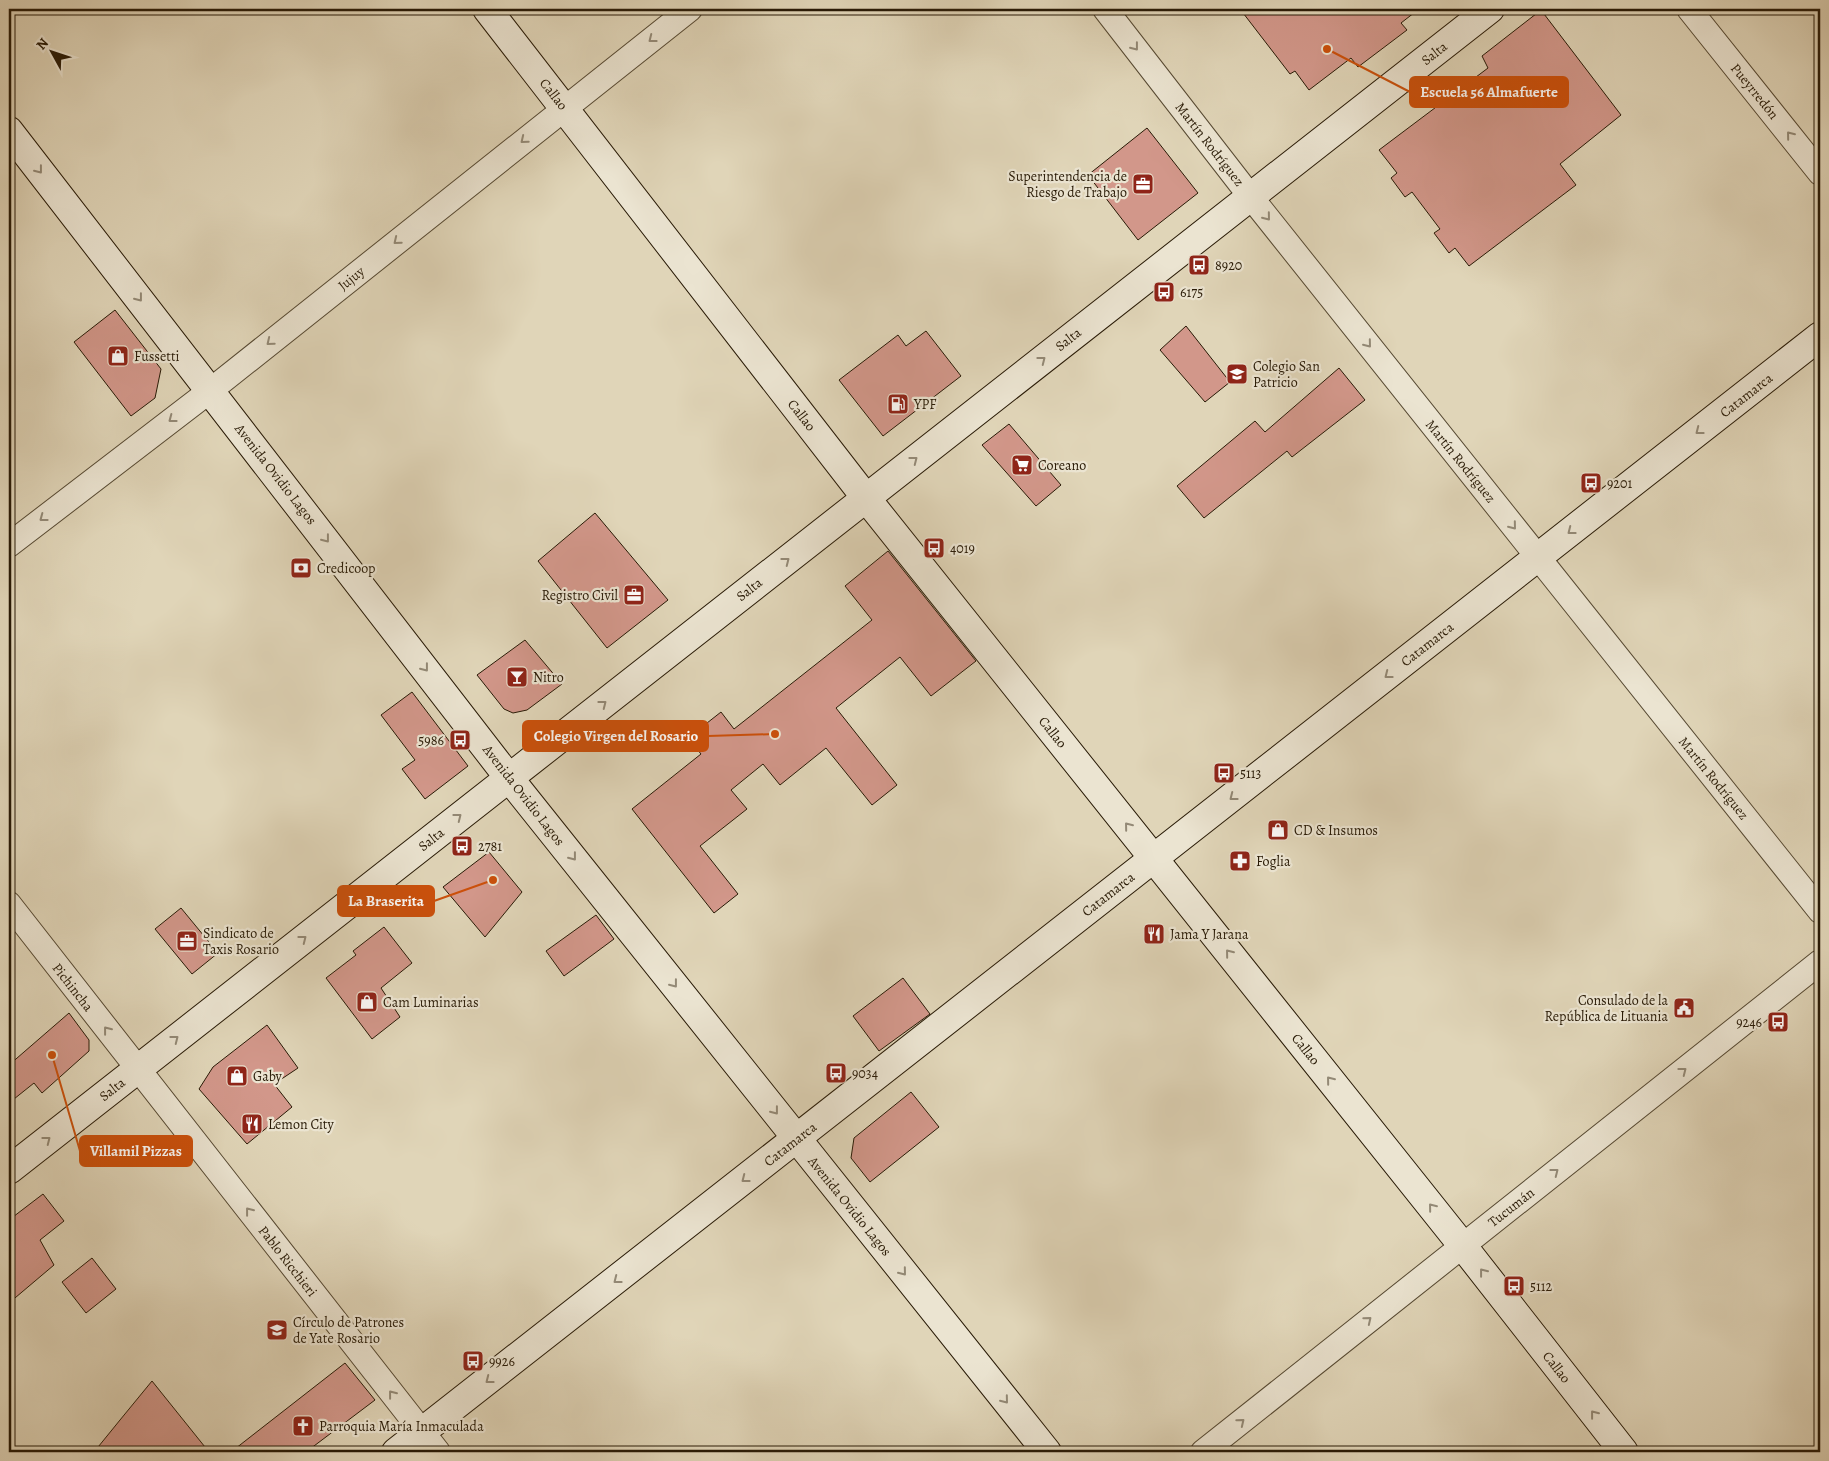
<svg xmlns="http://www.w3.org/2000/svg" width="1829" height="1461" viewBox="0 0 1829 1461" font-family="Alegreya,serif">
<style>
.building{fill:#d2978a;stroke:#281a06}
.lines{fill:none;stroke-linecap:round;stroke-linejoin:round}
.street-casing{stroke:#564932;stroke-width:26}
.secondary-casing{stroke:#281a06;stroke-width:30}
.street{stroke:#ebe4d1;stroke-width:24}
.secondary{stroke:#ebe4d1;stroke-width:28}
.oneway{stroke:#938976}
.labels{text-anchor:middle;stroke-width:4.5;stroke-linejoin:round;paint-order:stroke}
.street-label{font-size:14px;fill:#281a06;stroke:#ebe4d1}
.poi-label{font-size:14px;fill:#281a06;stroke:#ebe4d1;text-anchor:start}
.leader{fill:none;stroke:#cb500b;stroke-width:2}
.callout-dot{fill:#cb500b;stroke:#ebe4d1;stroke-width:2}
.callout{fill:#cb500b;stroke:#cb500b;stroke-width:2}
.callout-label{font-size:15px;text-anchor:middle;font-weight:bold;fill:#fff}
</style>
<rect width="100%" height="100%" fill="#e0d5b8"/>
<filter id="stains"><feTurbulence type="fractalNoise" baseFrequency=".004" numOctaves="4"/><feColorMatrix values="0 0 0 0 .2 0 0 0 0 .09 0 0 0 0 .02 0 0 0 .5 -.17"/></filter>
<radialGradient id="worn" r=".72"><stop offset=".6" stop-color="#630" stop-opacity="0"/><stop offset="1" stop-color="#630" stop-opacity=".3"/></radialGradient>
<!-- building -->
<g class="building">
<path d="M 1240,9 L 1419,9 L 1401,23 L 1407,30 L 1358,67 L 1351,58 L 1309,90 L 1295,71 L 1290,74 Z"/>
<path d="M 1541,10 L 1621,115 L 1560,164 L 1576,185 L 1469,266 L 1455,248 L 1449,253 L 1434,233 L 1440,229 L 1412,192 L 1405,197 L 1391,178 L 1397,173 L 1379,150 L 1488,68 L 1482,56 Z"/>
<path d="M 1147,128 L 1198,193 L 1138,240 L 1088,175 Z"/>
<path d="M 115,310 L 161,369 L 155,398 L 131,416 L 74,342 Z"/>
<path d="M 1186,326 L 1230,382 L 1205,402 L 1160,350 Z"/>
<path d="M 926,331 L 961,376 L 883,436 L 839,380 L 898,335 L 906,346 Z"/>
<path d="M 1339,368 L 1365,400 L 1292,457 L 1287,451 L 1204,518 L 1177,486 L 1255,421 L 1265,432 Z"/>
<path d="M 1009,424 L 1061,485 L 1036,506 L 982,445 Z"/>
<path d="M 595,513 L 668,600 L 607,648 L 538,561 Z"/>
<path d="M 888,551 L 976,661 L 931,696 L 900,657 L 836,708 L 897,785 L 872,805 L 826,748 L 780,785 L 763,764 L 731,790 L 747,809 L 700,846 L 738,894 L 714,913 L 632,809 L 701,754 L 688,738 L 721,712 L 734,729 L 872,620 L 845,586 Z"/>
<path d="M 525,640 L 562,684 L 527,710 L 513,713 L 504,709 L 477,675 Z"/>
<path d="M 412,692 L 468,766 L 425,799 L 402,769 L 415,760 L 381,715 Z"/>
<path d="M 489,852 L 522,892 L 485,937 L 443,887 Z"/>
<path d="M 181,908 L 218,953 L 192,974 L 155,929 Z"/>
<path d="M 596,915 L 614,939 L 564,976 L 546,951 Z"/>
<path d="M 384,927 L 412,963 L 381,988 L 400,1017 L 372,1039 L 326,978 L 356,955 L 353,951 Z"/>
<path d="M 903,978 L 930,1014 L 879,1051 L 853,1016 Z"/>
<path d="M 69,1013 L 89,1040 L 89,1051 L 42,1093 L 34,1083 L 9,1103 L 9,1065 Z"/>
<path d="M 267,1025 L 298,1068 L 274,1084 L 292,1107 L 247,1144 L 199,1089 L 213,1067 Z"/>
<path d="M 911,1092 L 939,1127 L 870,1182 L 851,1158 L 854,1138 Z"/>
<path d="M 43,1194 L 64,1221 L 40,1240 L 54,1265 L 9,1303 L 9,1220 Z"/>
<path d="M 92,1258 L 116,1289 L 86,1313 L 62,1282 Z"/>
<path d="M 345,1363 L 375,1400 L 306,1452 L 231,1452 Z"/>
<path d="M 152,1381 L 209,1452 L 94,1452 L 120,1420 Z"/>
</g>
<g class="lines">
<!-- street casing -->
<g class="street-casing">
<g id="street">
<path d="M 1105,9 L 1250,196 L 1820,911"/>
<path d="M 1689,9 L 1820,173"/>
<path d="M 9,545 L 211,390 L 690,9"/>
<path d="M 9,904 L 438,1452"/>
<path d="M 1203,1452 L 1820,962"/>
</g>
</g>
<!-- secondary casing -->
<g class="secondary-casing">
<g id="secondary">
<path d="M 487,9 L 866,498 L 1462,1245 L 1624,1452"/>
<path d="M 9,131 L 509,778 L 1047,1452"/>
<path d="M 9,1170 L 1490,9"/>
<path d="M 396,1452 L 1820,336"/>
</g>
</g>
<!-- street -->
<use href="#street" class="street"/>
<!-- secondary -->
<use href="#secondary" class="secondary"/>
</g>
<!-- one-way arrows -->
<defs><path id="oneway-chevron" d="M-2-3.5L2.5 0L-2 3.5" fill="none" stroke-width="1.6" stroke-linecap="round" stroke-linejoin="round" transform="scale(1.25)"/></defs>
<g class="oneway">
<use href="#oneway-chevron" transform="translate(652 39) rotate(142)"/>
<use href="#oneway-chevron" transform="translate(1135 47) rotate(52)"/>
<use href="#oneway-chevron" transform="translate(1790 135) rotate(-129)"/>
<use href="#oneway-chevron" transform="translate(524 140) rotate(141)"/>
<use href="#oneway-chevron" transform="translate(39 170) rotate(52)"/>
<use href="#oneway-chevron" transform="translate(1267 217) rotate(51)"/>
<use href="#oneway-chevron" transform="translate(397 241) rotate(141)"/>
<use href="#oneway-chevron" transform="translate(139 298) rotate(52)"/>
<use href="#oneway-chevron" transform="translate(270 342) rotate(141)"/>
<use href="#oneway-chevron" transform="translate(1368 344) rotate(51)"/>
<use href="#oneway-chevron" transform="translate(1042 360) rotate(-38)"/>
<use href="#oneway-chevron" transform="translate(172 419) rotate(143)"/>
<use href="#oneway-chevron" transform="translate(1699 431) rotate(142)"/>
<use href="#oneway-chevron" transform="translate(914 460) rotate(-38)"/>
<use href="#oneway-chevron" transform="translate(43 518) rotate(143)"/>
<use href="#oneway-chevron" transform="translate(1513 526) rotate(51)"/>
<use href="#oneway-chevron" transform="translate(1571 531) rotate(142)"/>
<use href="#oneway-chevron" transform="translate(326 539) rotate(52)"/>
<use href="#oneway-chevron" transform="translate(786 561) rotate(-38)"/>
<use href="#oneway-chevron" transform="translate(425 668) rotate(52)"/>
<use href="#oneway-chevron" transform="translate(1388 675) rotate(142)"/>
<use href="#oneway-chevron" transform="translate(603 704) rotate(-38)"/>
<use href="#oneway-chevron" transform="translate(1233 797) rotate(142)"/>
<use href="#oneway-chevron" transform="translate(458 817) rotate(-38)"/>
<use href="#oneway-chevron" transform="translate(1128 826) rotate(-129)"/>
<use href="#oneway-chevron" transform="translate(573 857) rotate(52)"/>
<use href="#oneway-chevron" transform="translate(303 939) rotate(-38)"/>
<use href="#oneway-chevron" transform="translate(1229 953) rotate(-129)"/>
<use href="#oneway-chevron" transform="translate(674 984) rotate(52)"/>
<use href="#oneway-chevron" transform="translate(107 1030) rotate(-128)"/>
<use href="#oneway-chevron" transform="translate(175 1039) rotate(-38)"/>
<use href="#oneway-chevron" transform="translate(1683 1071) rotate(-38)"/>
<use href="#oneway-chevron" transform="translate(1330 1080) rotate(-129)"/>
<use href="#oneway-chevron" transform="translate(775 1111) rotate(52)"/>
<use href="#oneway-chevron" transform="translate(47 1140) rotate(-38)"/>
<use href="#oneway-chevron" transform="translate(1555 1172) rotate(-38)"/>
<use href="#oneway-chevron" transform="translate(745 1179) rotate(142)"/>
<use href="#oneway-chevron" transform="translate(1432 1207) rotate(-129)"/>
<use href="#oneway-chevron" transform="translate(249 1211) rotate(-128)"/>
<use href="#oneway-chevron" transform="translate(903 1272) rotate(51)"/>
<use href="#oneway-chevron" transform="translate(1483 1272) rotate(-128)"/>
<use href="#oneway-chevron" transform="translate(617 1280) rotate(142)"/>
<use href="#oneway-chevron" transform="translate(1368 1320) rotate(-39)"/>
<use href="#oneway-chevron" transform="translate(489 1380) rotate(142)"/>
<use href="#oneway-chevron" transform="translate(392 1394) rotate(-128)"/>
<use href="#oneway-chevron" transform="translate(1005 1400) rotate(51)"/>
<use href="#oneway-chevron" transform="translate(1594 1414) rotate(-128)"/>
<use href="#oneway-chevron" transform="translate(1241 1422) rotate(-39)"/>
</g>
<!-- icons -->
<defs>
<g id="office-square" transform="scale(1.125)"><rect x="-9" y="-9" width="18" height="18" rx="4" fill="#8f2418" stroke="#ebe4d1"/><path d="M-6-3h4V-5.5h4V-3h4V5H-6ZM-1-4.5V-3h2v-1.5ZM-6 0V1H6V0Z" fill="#fff"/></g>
<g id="bus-square" transform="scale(1.125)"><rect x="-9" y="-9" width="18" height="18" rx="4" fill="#8f2418" stroke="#ebe4d1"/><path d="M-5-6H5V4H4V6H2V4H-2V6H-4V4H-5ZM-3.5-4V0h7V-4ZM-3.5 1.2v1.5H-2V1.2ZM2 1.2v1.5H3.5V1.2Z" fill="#fff"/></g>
<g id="shop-square" transform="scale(1.125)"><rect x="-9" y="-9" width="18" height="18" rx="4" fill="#8f2418" stroke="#ebe4d1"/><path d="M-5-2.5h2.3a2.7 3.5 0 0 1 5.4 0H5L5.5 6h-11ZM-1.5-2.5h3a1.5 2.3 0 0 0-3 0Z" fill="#fff"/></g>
<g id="school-square" transform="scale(1.125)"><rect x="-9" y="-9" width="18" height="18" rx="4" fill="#8f2418" stroke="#ebe4d1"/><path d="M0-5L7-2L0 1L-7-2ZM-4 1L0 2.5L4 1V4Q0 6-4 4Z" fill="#fff"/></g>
<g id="fuel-square" transform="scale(1.125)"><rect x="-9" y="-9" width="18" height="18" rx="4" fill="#8f2418" stroke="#ebe4d1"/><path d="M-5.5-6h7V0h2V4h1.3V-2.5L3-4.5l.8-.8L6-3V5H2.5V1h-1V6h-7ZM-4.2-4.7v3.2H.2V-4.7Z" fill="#fff"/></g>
<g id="supermarket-square" transform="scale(1.125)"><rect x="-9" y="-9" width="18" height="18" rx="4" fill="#8f2418" stroke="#ebe4d1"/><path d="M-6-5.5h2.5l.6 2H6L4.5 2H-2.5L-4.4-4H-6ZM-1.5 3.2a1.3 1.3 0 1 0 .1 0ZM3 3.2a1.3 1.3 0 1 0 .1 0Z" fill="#fff"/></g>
<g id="bank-square" transform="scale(1.125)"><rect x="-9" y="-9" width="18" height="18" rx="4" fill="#8f2418" stroke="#ebe4d1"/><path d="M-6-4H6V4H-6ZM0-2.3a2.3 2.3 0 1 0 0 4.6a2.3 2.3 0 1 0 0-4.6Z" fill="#fff"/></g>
<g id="bar-square" transform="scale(1.125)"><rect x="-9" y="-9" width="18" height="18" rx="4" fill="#8f2418" stroke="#ebe4d1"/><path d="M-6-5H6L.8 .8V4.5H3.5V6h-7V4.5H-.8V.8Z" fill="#fff"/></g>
<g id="pharmacy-square" transform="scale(1.125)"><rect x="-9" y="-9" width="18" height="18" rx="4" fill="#8f2418" stroke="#ebe4d1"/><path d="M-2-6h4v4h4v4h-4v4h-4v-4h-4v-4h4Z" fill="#fff"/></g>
<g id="restaurant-square" transform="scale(1.125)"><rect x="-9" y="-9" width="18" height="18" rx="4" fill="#8f2418" stroke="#ebe4d1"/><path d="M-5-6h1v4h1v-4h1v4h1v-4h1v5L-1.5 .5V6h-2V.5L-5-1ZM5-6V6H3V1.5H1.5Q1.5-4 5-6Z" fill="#fff"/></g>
<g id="civic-square" transform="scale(1.125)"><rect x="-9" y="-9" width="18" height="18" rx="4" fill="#8f2418" stroke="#ebe4d1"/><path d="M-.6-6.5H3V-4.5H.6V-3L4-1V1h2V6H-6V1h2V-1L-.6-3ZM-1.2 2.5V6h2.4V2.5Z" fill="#fff"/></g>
<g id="university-square" transform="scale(1.125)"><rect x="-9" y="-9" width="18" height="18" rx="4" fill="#8f2418" stroke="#ebe4d1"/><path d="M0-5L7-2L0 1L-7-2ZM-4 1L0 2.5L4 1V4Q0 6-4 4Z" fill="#fff"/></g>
<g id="church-square" transform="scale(1.125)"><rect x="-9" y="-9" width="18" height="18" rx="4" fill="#8f2418" stroke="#ebe4d1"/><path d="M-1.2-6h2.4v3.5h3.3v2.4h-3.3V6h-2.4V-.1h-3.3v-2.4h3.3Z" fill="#fff"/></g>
</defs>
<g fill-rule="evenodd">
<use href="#office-square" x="1143" y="184"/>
<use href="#bus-square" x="1199" y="265"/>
<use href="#bus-square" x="1164" y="292"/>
<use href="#shop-square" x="118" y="356"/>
<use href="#school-square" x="1237" y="374"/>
<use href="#fuel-square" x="898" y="404"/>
<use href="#supermarket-square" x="1022" y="465"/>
<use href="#bus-square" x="1591" y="483"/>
<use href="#bus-square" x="934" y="548"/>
<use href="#bank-square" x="301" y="568"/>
<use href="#office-square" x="634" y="595"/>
<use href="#bar-square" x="517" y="677"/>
<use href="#bus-square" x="460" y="740"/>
<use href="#bus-square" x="1224" y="773"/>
<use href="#shop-square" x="1278" y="830"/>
<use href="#bus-square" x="462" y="846"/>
<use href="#pharmacy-square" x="1240" y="861"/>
<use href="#restaurant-square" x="1154" y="934"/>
<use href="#office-square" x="187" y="941"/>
<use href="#shop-square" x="367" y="1002"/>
<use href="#civic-square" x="1684" y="1008"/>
<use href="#bus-square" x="1778" y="1022"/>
<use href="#bus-square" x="836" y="1073"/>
<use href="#shop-square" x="237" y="1076"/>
<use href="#restaurant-square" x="252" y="1124"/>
<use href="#bus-square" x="1514" y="1286"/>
<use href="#university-square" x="277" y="1330"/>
<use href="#bus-square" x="473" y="1361"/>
<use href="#church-square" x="303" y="1426"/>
</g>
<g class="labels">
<!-- street labels -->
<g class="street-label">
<text transform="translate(1434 53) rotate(-38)" y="5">Salta</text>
<text transform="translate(1755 91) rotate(51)" y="5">Pueyrredón</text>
<text transform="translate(554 94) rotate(52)" y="5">Callao</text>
<text transform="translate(1210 144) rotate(52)" y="5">Martín Rodríguez</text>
<text transform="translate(351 278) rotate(-39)" y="5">Jujuy</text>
<text transform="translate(1068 339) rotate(-38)" y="5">Salta</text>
<text transform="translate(1746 395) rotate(-38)" y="5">Catamarca</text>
<text transform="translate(802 415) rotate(52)" y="5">Callao</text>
<text transform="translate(1461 461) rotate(51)" y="5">Martín Rodríguez</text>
<text transform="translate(276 474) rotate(52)" y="5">Avenida Ovidio Lagos</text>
<text transform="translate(749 589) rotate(-38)" y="5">Salta</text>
<text transform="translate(1427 644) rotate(-38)" y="5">Catamarca</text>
<text transform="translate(1053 732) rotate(51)" y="5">Callao</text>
<text transform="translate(1714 778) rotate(51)" y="5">Martín Rodríguez</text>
<text transform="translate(524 795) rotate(52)" y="5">Avenida Ovidio Lagos</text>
<text transform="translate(431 839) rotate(-38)" y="5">Salta</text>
<text transform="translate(1108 894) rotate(-38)" y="5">Catamarca</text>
<text transform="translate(73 987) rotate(52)" y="5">Pichincha</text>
<text transform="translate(1306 1049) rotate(51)" y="5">Callao</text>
<text transform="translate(112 1089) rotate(-38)" y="5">Salta</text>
<text transform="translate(790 1144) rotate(-38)" y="5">Catamarca</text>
<text transform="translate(850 1206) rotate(51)" y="5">Avenida Ovidio Lagos</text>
<text transform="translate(1511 1207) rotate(-38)" y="5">Tucumán</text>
<text transform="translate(288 1261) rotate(52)" y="5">Pablo Ricchieri</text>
<text transform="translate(1557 1367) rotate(52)" y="5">Callao</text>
</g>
<!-- poi labels -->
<g class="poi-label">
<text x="1127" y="181" text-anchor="end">Superintendencia de<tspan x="1127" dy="16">Riesgo de Trabajo</tspan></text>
<text x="1215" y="270">8920</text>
<text x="1180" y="297">6175</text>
<text x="134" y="361">Fussetti</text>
<text x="1253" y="371">Colegio San<tspan x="1253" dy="16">Patricio</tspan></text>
<text x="914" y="409">YPF</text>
<text x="1038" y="470">Coreano</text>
<text x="1607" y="488">9201</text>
<text x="950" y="553">4019</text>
<text x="317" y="573">Credicoop</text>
<text x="618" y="600" text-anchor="end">Registro Civil</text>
<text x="533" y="682">Nitro</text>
<text x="444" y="745" text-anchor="end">5986</text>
<text x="1240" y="778">5113</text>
<text x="1294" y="835">CD &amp; Insumos</text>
<text x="478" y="851">2781</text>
<text x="1256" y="866">Foglia</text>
<text x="203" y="938">Sindicato de<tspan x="203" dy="16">Taxis Rosario</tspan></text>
<text x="1170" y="939">Jama Y Jarana</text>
<text x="1668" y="1005" text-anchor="end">Consulado de la<tspan x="1668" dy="16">República de Lituania</tspan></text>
<text x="383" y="1007">Cam Luminarias</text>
<text x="1762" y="1027" text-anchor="end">9246</text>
<text x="852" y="1078">9034</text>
<text x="253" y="1081">Gaby</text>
<text x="268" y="1129">Lemon City</text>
<text x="1530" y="1291">5112</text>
<text x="293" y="1327">Círculo de Patrones<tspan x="293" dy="16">de Yate Rosario</tspan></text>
<text x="489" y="1366">9926</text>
<text x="319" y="1431">Parroquia María Inmaculada</text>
</g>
</g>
<!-- callouts -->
<path class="leader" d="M1327 49L1410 92M775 734L708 736M493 880L434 901M52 1055L80 1151"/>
<g class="callout-dot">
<circle cx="1327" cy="49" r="5"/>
<circle cx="775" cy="734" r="5"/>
<circle cx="493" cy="880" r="5"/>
<circle cx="52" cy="1055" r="5"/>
</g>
<g class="callout">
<rect x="1410" y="77" width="158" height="30" rx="5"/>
<rect x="523" y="721" width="185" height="30" rx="5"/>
<rect x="338" y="886" width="96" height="30" rx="5"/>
<rect x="80" y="1136" width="112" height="30" rx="5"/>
</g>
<g class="callout-label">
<text x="1489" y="97">Escuela 56 Almafuerte</text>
<text x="616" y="741">Colegio Virgen del Rosario</text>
<text x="386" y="906">La Braserita</text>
<text x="136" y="1156">Villamil Pizzas</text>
</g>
<!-- margin -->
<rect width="1829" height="1461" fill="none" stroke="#e0d5b8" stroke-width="30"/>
<rect x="10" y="10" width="1809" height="1441" fill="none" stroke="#281a06" stroke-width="2.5"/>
<rect x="15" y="15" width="1799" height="1431" fill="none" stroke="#281a06"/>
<!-- north arrow -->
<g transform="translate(52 52) rotate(310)" stroke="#ebe4d1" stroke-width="4" paint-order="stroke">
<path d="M0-4L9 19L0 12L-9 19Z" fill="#281a06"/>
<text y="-8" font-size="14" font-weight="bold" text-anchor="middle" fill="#281a06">N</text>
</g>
<rect width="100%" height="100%" filter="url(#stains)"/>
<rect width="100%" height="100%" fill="url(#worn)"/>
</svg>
